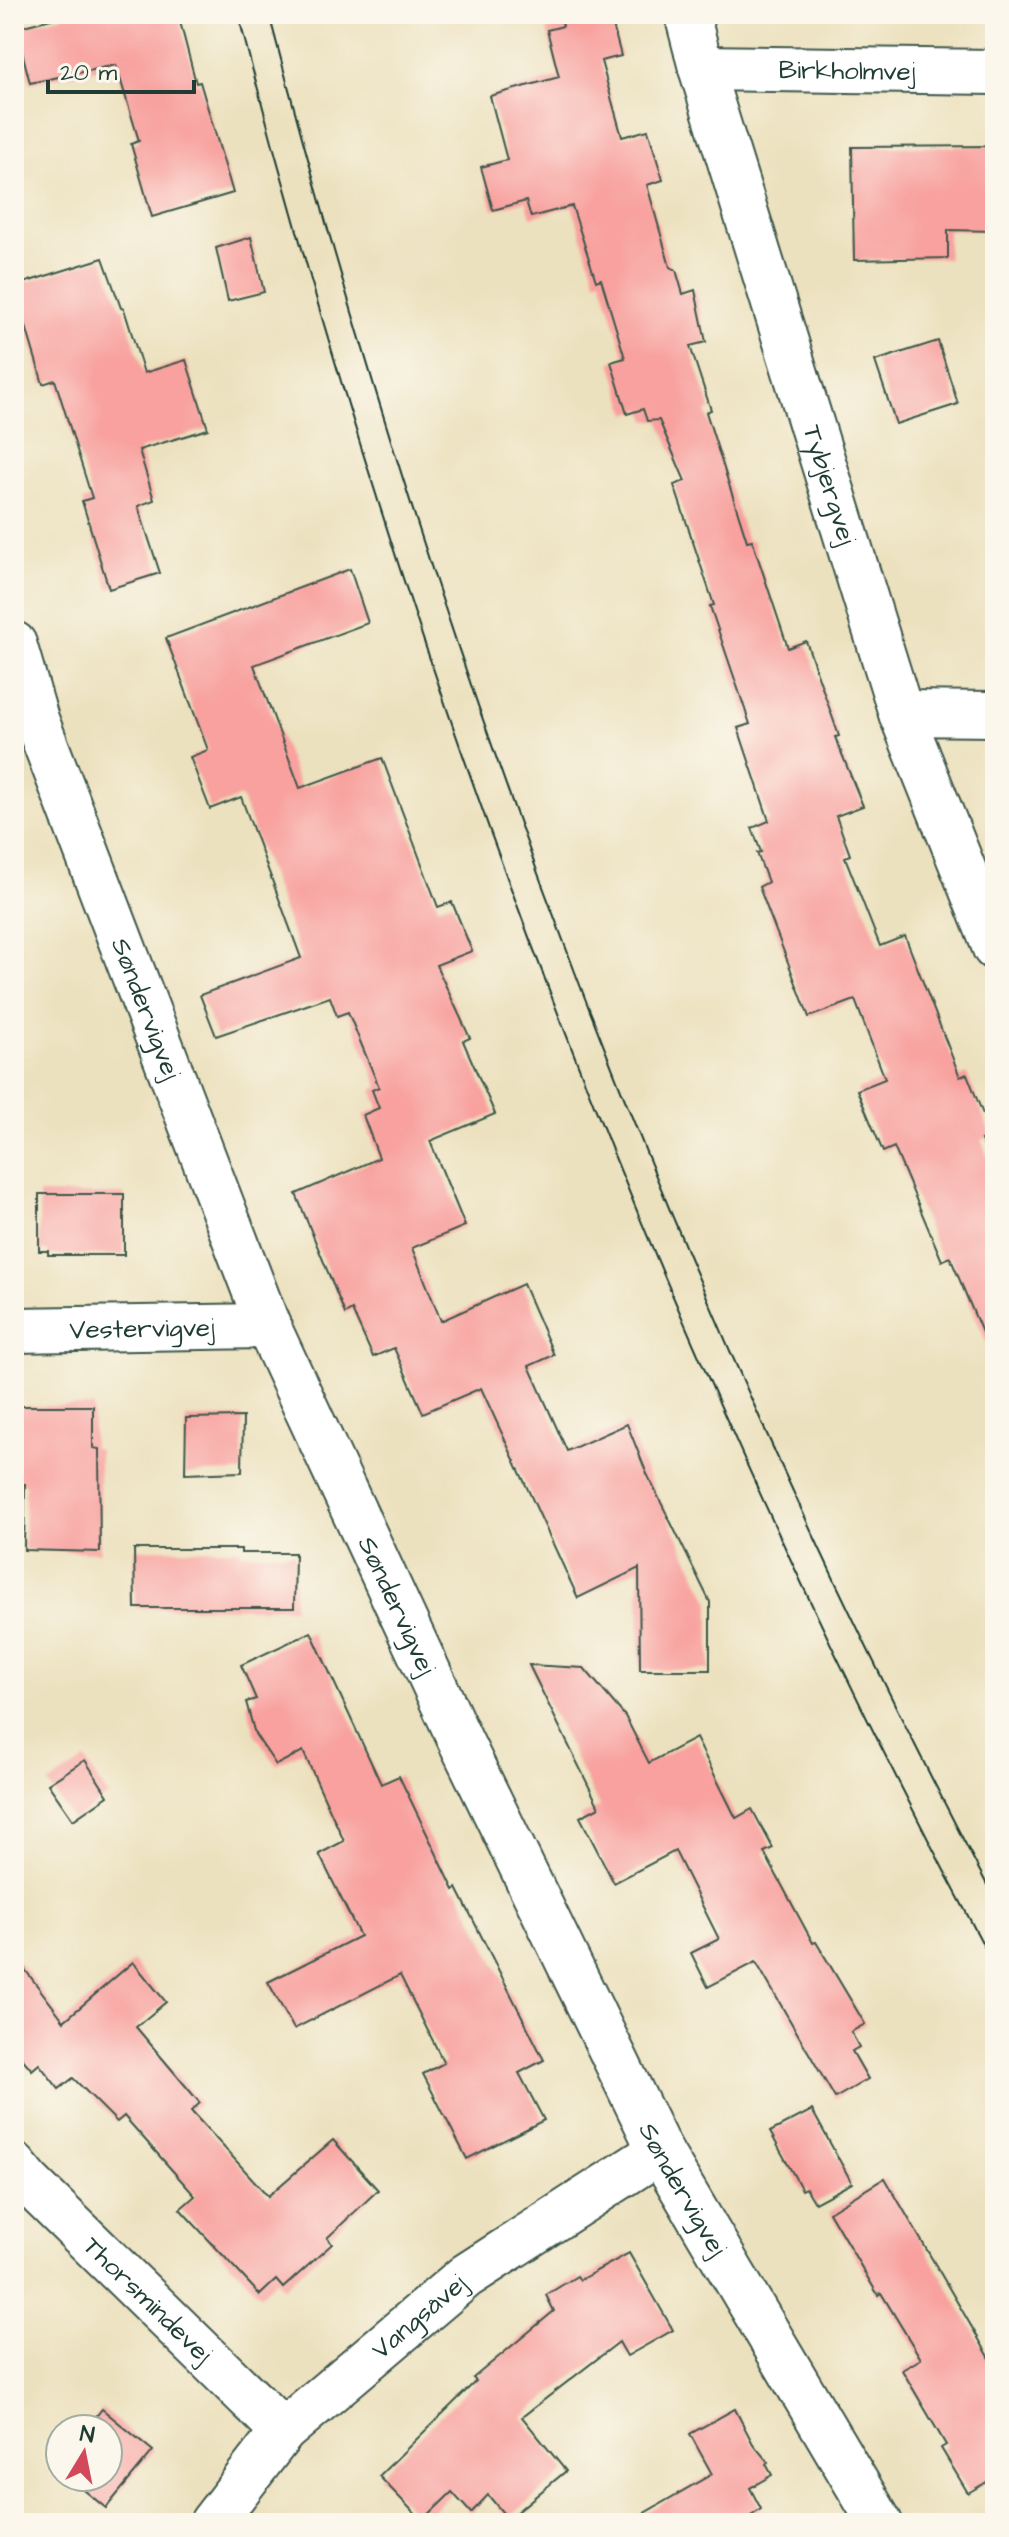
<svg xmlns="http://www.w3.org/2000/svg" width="1009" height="2537" viewBox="0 0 1009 2537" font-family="'Architects Daughter',sans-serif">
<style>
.building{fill:#f8a19f}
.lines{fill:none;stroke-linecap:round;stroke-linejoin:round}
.street-casing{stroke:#3e5649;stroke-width:48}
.street{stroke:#fff;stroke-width:44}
.tram{stroke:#1f3d34;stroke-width:2}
.labels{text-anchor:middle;stroke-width:6;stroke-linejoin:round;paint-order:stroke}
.street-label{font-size:26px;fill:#1f3d34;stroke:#fbf7ec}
</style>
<rect width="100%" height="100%" fill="#fbf7ec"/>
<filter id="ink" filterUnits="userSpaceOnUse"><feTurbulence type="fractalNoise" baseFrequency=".0125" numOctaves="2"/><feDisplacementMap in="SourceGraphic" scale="16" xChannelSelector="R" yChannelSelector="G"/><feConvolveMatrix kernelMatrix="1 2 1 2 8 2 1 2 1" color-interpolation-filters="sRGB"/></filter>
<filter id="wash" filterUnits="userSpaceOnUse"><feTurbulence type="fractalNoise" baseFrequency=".006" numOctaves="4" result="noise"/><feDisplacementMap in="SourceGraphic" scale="32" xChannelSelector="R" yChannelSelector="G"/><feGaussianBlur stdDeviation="1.8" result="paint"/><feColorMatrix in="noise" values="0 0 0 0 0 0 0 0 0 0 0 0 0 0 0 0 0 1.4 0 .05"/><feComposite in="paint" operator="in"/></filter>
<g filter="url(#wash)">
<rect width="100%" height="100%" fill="#ece1be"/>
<g id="blocks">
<!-- building -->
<g class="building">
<path d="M 70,14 L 178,14 L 196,83 L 200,82 L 233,193 L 152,217 L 131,144 L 139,141 L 116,65 L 30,83 L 16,28 Z"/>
<path d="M 560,14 L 610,14 L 621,56 L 601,61 L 622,137 L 648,130 L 663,180 L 647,185 L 670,267 L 676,270 L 683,294 L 695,290 L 706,342 L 690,346 L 711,410 L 706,412 L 747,541 L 752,540 L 788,648 L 806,641 L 839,736 L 835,737 L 863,806 L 836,816 L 850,855 L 845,857 L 880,946 L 905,936 L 960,1077 L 967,1074 L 992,1137 L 981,1140 L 995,1171 L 995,1363 L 950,1257 L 942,1261 L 894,1147 L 883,1152 L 857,1090 L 885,1079 L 855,1000 L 809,1017 L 759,887 L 768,882 L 757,853 L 761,852 L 752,828 L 769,821 L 738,728 L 750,724 L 710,606 L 714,605 L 674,485 L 685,481 L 659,420 L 647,421 L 643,409 L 627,414 L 611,362 L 625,358 L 601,279 L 596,281 L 572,206 L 531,217 L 526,201 L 493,210 L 481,167 L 507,160 L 490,96 L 559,77 L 547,30 L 563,26 Z"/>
<path d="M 995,146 L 995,231 L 948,230 L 948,258 L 854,260 L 852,147 Z"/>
<path d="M 251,237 L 264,292 L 228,301 L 216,248 Z"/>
<path d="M 103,258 L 121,308 L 124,309 L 144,373 L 186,360 L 208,429 L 139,450 L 154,500 L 138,506 L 160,573 L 109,589 L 82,501 L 92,498 L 55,380 L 43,384 L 14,286 Z"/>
<path d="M 938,341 L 958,404 L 896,424 L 875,361 Z"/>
<path d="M 350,569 L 368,623 L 254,665 L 300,788 L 382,758 L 438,907 L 452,902 L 472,951 L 436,965 L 470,1038 L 463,1041 L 495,1114 L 430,1141 L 465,1226 L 412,1248 L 441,1321 L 523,1284 L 554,1355 L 529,1366 L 567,1451 L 627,1424 L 647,1474 L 710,1602 L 710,1670 L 640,1670 L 639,1568 L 578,1598 L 481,1388 L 423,1413 L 394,1348 L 373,1357 L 352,1310 L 345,1314 L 296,1194 L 379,1158 L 363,1115 L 379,1108 L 372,1090 L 379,1087 L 348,1012 L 337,1016 L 330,997 L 216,1036 L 200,995 L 301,958 L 241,797 L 210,809 L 190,757 L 208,750 L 166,638 Z"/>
<path d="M 39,1194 L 124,1194 L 124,1255 L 48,1255 L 48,1251 L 39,1251 Z"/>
<path d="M 14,1406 L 93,1406 L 93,1448 L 99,1449 L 100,1552 L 24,1550 L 25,1484 L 14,1484 Z"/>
<path d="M 243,1417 L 242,1472 L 185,1474 L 186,1418 Z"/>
<path d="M 134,1549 L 241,1549 L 241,1553 L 295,1553 L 294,1608 L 135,1608 Z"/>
<path d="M 311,1632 L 381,1784 L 399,1776 L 454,1890 L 457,1888 L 544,2060 L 519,2073 L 544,2120 L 467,2159 L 423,2074 L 444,2063 L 400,1975 L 294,2029 L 268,1982 L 360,1936 L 319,1854 L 344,1841 L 303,1751 L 276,1765 L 255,1734 L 246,1702 L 256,1699 L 241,1665 Z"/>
<path d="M 529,1665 L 584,1668 L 625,1716 L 649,1763 L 696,1738 L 736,1818 L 752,1809 L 773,1848 L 764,1852 L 813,1943 L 816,1942 L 865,2024 L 851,2032 L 859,2047 L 852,2051 L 868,2079 L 835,2098 L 756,1962 L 708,1987 L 691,1953 L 719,1939 L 675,1851 L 614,1883 L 580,1817 L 599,1807 Z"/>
<path d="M 85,1760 L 108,1796 L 73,1820 L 48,1784 Z"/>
<path d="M 14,1955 L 64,2021 L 133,1962 L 166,2002 L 136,2027 L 200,2103 L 191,2111 L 268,2196 L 333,2140 L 378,2190 L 327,2238 L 332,2244 L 283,2288 L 276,2280 L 260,2295 L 180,2209 L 195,2196 L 124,2116 L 117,2122 L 73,2078 L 59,2089 L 39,2064 L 32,2070 L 14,2049 Z"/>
<path d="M 812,2110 L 852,2183 L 815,2203 L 806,2188 L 802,2190 L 770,2132 Z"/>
<path d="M 885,2178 L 995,2367 L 995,2477 L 968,2493 L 941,2448 L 946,2445 L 902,2370 L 921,2359 L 881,2293 L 878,2295 L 829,2212 Z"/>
<path d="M 629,2253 L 673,2330 L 627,2356 L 619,2342 L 522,2417 L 566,2471 L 508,2519 L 488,2495 L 471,2513 L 452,2492 L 422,2521 L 379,2476 L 476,2381 L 473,2378 L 554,2311 L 546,2295 L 577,2276 L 580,2280 Z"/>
<path d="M 102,2409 L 153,2451 L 106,2508 L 68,2477 L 108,2477 L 108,2429 L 86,2429 Z"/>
<path d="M 735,2409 L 753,2444 L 768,2462 L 766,2464 L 772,2475 L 750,2488 L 761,2509 L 741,2523 L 627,2523 L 712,2474 L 690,2434 Z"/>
</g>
</g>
</g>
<g filter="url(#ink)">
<use href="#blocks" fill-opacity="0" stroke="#3e5649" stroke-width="2"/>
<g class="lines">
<!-- street casing -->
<g class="street-casing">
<g id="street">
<path id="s1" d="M 687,14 L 701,68 L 901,713 L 995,948"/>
<path id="s2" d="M 701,68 L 995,72"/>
<path id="s3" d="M 14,644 L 36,719 L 268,1326 L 460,1740 L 660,2151 L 880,2523"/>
<path d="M 901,713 L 995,714"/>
<path id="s4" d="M 14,1330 L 268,1326"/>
<path id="s5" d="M 14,2165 L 29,2183 L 283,2431"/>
<path id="s6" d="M 212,2523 L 283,2431 L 466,2276 L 660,2151"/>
</g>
</g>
<!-- street -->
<use href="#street" class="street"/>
<!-- tram -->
<g class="tram">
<path d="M 238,14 C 413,691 664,1351 995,1967"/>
<path d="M 269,14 C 439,666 679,1304 995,1900"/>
</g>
</g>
</g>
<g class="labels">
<!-- street labels -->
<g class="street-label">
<text dy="9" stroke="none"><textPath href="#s2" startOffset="146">Birkholmvej</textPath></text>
<text dy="9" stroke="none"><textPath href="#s1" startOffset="492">Tybjergvej</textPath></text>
<text dy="9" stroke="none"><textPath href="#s3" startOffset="388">Søndervigvej</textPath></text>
<text dy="9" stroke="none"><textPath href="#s4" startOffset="128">Vestervigvej</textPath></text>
<text dy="9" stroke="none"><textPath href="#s3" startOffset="1036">Søndervigvej</textPath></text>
<text dy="9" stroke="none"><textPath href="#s3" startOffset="1686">Søndervigvej</textPath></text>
<text dy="9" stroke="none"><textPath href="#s5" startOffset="190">Thorsmindevej</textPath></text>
<text dy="9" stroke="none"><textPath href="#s6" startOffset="294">Vangsåvej</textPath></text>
</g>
</g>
<!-- margin -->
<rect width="1009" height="2537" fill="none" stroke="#fbf7ec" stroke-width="48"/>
<!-- north arrow -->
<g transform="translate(84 2453) rotate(10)"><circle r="38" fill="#fbf7ec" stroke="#a3ada2" stroke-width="2"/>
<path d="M0-6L14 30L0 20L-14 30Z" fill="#d1495b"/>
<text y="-12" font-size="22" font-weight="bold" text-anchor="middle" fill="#1f3d34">N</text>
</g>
<!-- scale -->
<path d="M48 80v12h146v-12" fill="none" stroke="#1f3d34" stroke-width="4"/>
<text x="60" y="80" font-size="24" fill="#1f3d34" stroke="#fbf7ec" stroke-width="6" paint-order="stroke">20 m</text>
</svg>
